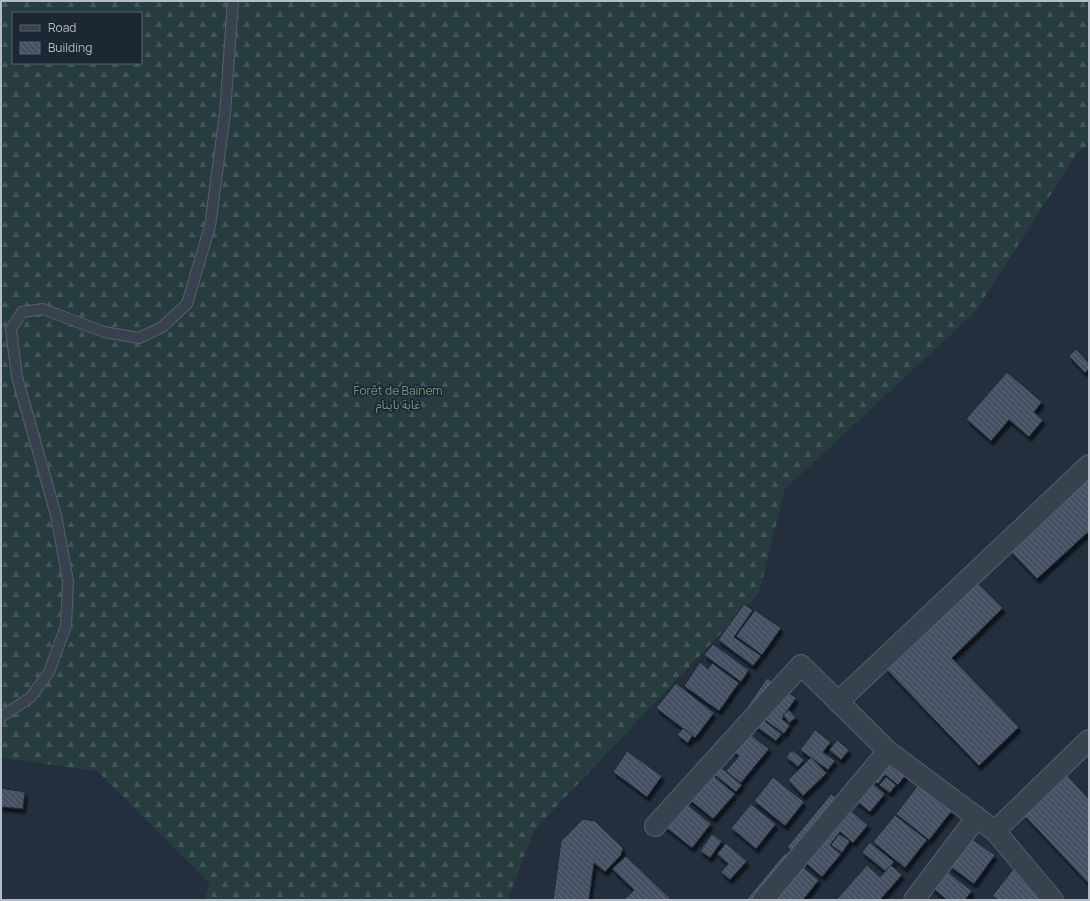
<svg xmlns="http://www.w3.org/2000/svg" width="1090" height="901" viewBox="0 0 1090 901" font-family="Manrope,'Noto Sans Arabic',sans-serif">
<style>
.forest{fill:url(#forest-firs);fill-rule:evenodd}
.building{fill:url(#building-back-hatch);stroke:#1f2835;filter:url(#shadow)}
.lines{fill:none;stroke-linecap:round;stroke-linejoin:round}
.service-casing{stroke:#565f6c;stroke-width:12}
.minor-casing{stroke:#565f6c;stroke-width:22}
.service{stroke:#38414e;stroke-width:10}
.minor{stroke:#38414e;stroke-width:20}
.labels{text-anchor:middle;stroke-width:3.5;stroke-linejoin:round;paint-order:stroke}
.park-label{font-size:12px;fill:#6b9a76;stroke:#1d2633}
</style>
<defs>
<pattern id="forest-firs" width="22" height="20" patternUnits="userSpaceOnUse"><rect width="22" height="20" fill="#263c3f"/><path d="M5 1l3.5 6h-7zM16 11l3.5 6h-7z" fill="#435659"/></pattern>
<pattern id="building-back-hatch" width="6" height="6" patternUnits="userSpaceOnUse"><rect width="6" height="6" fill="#455162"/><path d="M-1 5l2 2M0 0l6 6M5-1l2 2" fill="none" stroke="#5d6877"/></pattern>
<filter id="shadow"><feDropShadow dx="2.5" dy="4.5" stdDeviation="1" flood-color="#0009"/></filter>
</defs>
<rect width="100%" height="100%" fill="#242f3e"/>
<!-- forest -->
<path class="forest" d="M 1,1 L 1089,1 L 1089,145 L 1078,152 L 975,312 L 785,489 L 759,593 L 535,829 L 509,896 L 510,900 L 204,900 L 210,883 L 97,771 L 1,758 ZM 13,13 L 141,13 L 141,63 L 13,63 Z"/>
<!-- building -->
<g class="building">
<path d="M 1076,349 L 1089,363 L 1089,369 L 1085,373 L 1069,356 Z"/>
<path d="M 1007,372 L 1042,402 L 1034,412 L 1043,420 L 1029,437 L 1009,420 L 991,441 L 966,419 Z"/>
<path d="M 1089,477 L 1089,535 L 1087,533 L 1037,579 L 1011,552 Z"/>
<path d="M 976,581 L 1003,608 L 952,658 L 1019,727 L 979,766 L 885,668 Z"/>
<path d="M 744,604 L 753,610 L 734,637 L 761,656 L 753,666 L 718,640 Z"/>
<path d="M 755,610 L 781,628 L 762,655 L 736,636 Z"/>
<path d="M 713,644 L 749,670 L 741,682 L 704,655 Z"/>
<path d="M 700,662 L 708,669 L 712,663 L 739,683 L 719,711 L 684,686 Z"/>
<path d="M 767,678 L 796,698 L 782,719 L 790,725 L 784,734 L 747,707 Z"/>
<path d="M 676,683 L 714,713 L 695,738 L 656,708 Z"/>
<path d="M 789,710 L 796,718 L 789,723 L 783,715 Z"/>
<path d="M 753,713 L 782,734 L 776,741 L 748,721 Z"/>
<path d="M 740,726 L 769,749 L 741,783 L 726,771 L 739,756 L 725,745 Z"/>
<path d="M 683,728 L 693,735 L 688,743 L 677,735 Z"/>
<path d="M 815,730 L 831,742 L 823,752 L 835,761 L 828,770 L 800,750 Z"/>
<path d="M 837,740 L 849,750 L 841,760 L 829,750 Z"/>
<path d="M 882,743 L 912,767 L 898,785 L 885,775 L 878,784 L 861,770 Z"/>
<path d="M 792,750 L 804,760 L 798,767 L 786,757 Z"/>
<path d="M 627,751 L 662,776 L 647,797 L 613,772 Z"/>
<path d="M 811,757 L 827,773 L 803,796 L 788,780 Z"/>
<path d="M 713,761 L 742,785 L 736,792 L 707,769 Z"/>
<path d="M 707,770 L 735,794 L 713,819 L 685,796 Z"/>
<path d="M 1067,775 L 1089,799 L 1089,884 L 1024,815 Z"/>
<path d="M 773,777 L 804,802 L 785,826 L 754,801 Z"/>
<path d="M 886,777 L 896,785 L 890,793 L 879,785 Z"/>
<path d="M 871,782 L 885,794 L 870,812 L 856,801 Z"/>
<path d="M 918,785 L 952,811 L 929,840 L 896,814 Z"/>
<path d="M 1,788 L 25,792 L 23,809 L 1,807 Z"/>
<path d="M 831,794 L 868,825 L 853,843 L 840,832 L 830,845 L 841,854 L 822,877 L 787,847 Z"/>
<path d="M 683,801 L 711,824 L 692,848 L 664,826 Z"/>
<path d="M 751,804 L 776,824 L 756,849 L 731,828 Z"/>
<path d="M 895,815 L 927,840 L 905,868 L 873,842 Z"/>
<path d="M 583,819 L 595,821 L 623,848 L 621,855 L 605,872 L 594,863 L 589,900 L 553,900 L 561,841 Z"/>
<path d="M 712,834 L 722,841 L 710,858 L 700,851 Z"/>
<path d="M 839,834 L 850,841 L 842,853 L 831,845 Z"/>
<path d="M 970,838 L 995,855 L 974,884 L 949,866 Z"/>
<path d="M 870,842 L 894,862 L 886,872 L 862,852 Z"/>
<path d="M 726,843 L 747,861 L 730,880 L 721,872 L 728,864 L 717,854 Z"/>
<path d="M 785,853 L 819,880 L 803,900 L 746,900 Z"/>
<path d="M 626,856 L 672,900 L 624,900 L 634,890 L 612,869 Z"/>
<path d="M 867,865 L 880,877 L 891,865 L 902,875 L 880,900 L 836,900 Z"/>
<path d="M 939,865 L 972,891 L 965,900 L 947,900 L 925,882 Z"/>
<path d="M 1015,867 L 1045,900 L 998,900 L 992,896 Z"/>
</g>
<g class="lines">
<!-- service casing -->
<g class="service-casing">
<path id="service" d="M 1,717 L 31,697 L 49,672 L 66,626 L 68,581 L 56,515 L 17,377 L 11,329 L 22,312 L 43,309 L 104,332 L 139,338 L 162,327 L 187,304 L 210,226 L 225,113 L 233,1"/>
</g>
<!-- minor casing -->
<g class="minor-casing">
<g id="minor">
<path d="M 838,702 L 1089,465"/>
<path d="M 655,826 L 801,665 L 888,751 L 995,831 L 1053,900"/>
<path d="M 995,831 L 1089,740"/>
<path d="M 763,900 L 888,751"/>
<path d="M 914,900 L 977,817"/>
</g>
</g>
<!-- service -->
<use href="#service" class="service"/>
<!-- minor -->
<use href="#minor" class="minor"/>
</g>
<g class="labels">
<!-- park labels -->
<g class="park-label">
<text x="398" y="395">Forêt de Baïnem<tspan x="398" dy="14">غابة باينام</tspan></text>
</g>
</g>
<!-- border -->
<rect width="1090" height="901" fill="none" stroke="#b4bcc9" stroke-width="4"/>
<!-- legend -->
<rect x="12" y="12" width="130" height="52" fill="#1d2633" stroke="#59626f"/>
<rect x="20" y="25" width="20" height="6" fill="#38414e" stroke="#59626f"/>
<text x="48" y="32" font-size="12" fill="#b4bcc9">Road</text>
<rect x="20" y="42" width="20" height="12" fill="url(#building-back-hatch)" stroke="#59626f"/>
<text x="48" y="52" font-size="12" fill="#b4bcc9">Building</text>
</svg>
